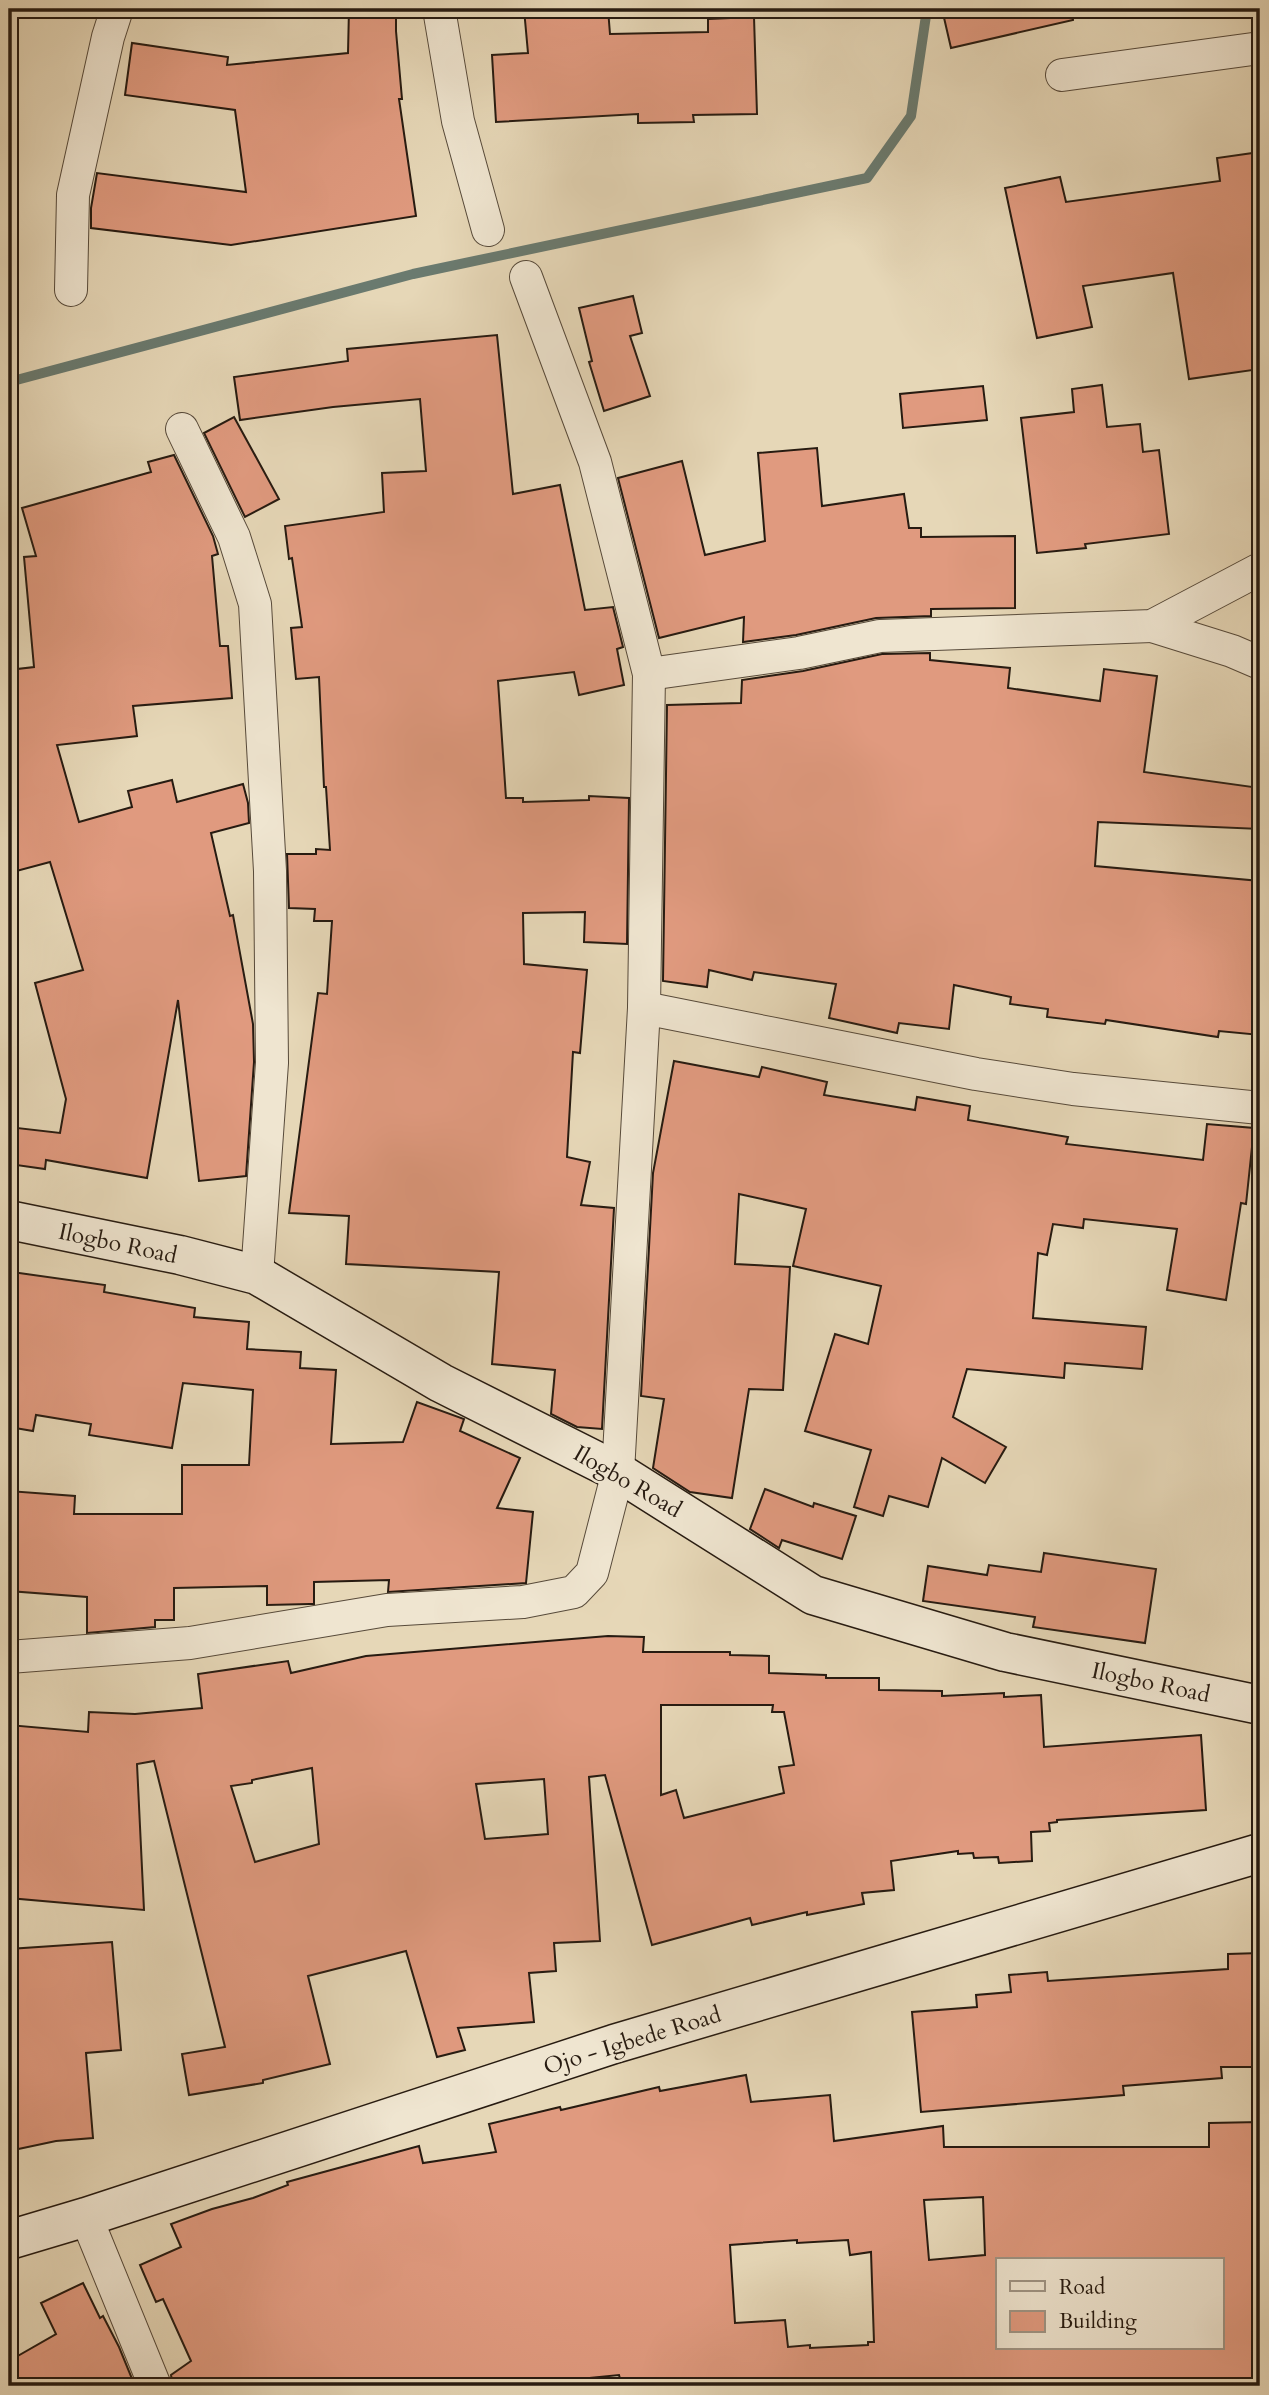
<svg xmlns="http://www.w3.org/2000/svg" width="1269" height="2395" viewBox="0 0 1269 2395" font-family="Cardo,serif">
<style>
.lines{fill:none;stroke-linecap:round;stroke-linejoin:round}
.stream{stroke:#6a7a6f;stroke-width:10}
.building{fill:#e09a7f;stroke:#271b11;stroke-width:2;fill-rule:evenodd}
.minor-casing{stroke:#574a3a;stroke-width:34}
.secondary-casing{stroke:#271b11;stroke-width:41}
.minor{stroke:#efe5d0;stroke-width:32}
.secondary{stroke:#efe5d0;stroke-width:38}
.labels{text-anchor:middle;stroke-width:5;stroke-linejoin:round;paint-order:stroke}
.street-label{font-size:23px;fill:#271b11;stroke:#efe5d0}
</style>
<rect width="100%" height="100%" fill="#e6d7b7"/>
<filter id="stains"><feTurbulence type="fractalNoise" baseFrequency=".00286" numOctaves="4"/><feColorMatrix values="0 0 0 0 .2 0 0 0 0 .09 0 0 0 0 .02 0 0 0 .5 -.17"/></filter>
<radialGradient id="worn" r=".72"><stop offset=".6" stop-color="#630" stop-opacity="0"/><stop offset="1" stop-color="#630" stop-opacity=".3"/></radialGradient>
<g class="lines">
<!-- stream -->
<path class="stream" d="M 9,382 L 413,274 L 867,178 L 911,116 L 927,9"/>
</g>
<!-- building -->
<g class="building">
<path d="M 349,9 L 396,9 L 396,31 L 402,99 L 399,99 L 416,216 L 231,245 L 91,228 L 91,208 L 97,173 L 246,192 L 235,110 L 125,95 L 132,43 L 228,57 L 227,65 L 348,53 Z"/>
<path d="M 524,9 L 608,9 L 610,34 L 708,32 L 708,19 L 754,17 L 757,114 L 693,115 L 694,122 L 638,123 L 638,114 L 496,122 L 492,55 L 528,53 Z"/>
<path d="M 942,9 L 1072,9 L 1073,20 L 951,48 Z"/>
<path d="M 1260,152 L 1260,369 L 1189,379 L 1173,273 L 1083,286 L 1092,327 L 1037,338 L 1005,188 L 1060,177 L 1066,202 L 1220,181 L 1217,158 Z"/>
<path d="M 633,296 L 642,333 L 630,336 L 650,396 L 604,411 L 589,362 L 592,361 L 579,308 Z"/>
<path d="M 497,335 L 513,494 L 560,485 L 585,610 L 613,607 L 623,647 L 617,649 L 624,685 L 579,695 L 574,672 L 498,681 L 506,798 L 523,798 L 523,802 L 589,800 L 589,796 L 629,798 L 627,944 L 584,942 L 585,912 L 523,913 L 524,964 L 587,970 L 580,1053 L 573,1052 L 567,1157 L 590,1162 L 581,1205 L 614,1208 L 602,1429 L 577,1427 L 551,1414 L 555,1370 L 492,1364 L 499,1272 L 346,1264 L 349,1216 L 289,1213 L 318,993 L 327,994 L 332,921 L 314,921 L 315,909 L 289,908 L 287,854 L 316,854 L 316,849 L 330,850 L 326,787 L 324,787 L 319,677 L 296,679 L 291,628 L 302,627 L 292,558 L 289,559 L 285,526 L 384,512 L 382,473 L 426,471 L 420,399 L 333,407 L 240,420 L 234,377 L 348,361 L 347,349 Z"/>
<path d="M 1102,385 L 1107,427 L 1140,424 L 1143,452 L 1159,450 L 1169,534 L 1085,544 L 1086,548 L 1037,553 L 1021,418 L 1074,412 L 1072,389 Z"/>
<path d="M 983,386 L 987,420 L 903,428 L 900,394 Z"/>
<path d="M 234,417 L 279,499 L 245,517 L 204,433 Z"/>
<path d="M 817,448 L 822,506 L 904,494 L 909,528 L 921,528 L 921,537 L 1015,536 L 1015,608 L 931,609 L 931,616 L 876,618 L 796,635 L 743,642 L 744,617 L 659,638 L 618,478 L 682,461 L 705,555 L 765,541 L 758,453 Z"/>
<path d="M 174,455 L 213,536 L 218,554 L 212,556 L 220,646 L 228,646 L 232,698 L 133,706 L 137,736 L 57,745 L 79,822 L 132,807 L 128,791 L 172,780 L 177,802 L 243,784 L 248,803 L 249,823 L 211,833 L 230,916 L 233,915 L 253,1024 L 254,1062 L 246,1176 L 199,1181 L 178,1000 L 147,1178 L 46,1160 L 45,1169 L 9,1164 L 9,1127 L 60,1133 L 66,1099 L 35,983 L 83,970 L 50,862 L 9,873 L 9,670 L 34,667 L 24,557 L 36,556 L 22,508 L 151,472 L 148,462 Z"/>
<path d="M 930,653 L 930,660 L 1010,668 L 1008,688 L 1100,701 L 1104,669 L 1157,676 L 1144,772 L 1260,788 L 1260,829 L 1098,822 L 1095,866 L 1260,881 L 1260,1035 L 1219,1031 L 1218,1037 L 1106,1020 L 1105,1024 L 1047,1017 L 1048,1009 L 1010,1004 L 1011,997 L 954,985 L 949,1029 L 899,1023 L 897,1033 L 829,1018 L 836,984 L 754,972 L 752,980 L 709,970 L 707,987 L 663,981 L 667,705 L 741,703 L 742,680 L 803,671 L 882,654 Z"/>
<path d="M 674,1061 L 759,1077 L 762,1067 L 827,1082 L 824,1095 L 915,1110 L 917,1097 L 970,1106 L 968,1120 L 1068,1137 L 1066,1144 L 1203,1160 L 1207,1124 L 1254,1128 L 1246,1204 L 1241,1203 L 1226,1300 L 1167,1290 L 1177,1229 L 1084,1219 L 1083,1228 L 1053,1224 L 1047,1255 L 1038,1253 L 1033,1318 L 1146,1327 L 1142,1369 L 1065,1363 L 1064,1378 L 967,1369 L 953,1417 L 1006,1447 L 985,1483 L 942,1458 L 928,1507 L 889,1496 L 883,1516 L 854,1507 L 871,1450 L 805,1431 L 835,1334 L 868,1344 L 881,1286 L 793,1266 L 806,1209 L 739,1194 L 735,1264 L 790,1267 L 783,1390 L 749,1389 L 732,1498 L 690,1492 L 653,1468 L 664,1399 L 641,1396 L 653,1173 Z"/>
<path d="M 12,1272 L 105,1285 L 104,1292 L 195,1308 L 194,1317 L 249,1322 L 247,1349 L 301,1352 L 300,1368 L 336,1370 L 331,1444 L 403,1442 L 417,1402 L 464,1419 L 460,1431 L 520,1458 L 497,1508 L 533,1512 L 526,1583 L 388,1592 L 389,1580 L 314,1582 L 314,1604 L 310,1604 L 267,1605 L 267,1586 L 174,1588 L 174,1620 L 155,1620 L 155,1627 L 87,1633 L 87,1597 L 9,1591 L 9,1491 L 75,1496 L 74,1514 L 182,1514 L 182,1465 L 249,1465 L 253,1390 L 183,1383 L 172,1448 L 89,1435 L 91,1424 L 36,1415 L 33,1431 L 9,1427 L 9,1295 Z"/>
<path d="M 765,1489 L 813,1507 L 814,1503 L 856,1516 L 842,1559 L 782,1540 L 779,1548 L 750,1529 Z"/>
<path d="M 1044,1553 L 1156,1569 L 1145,1643 L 1033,1627 L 1035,1617 L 923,1601 L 928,1566 L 987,1575 L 989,1565 L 1041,1572 Z"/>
<path d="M 608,1636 L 644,1637 L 643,1652 L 730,1652 L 730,1655 L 769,1656 L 769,1673 L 826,1675 L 826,1678 L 879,1678 L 879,1690 L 942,1691 L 942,1696 L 1004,1693 L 1004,1697 L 1041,1695 L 1044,1747 L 1201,1735 L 1206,1810 L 1057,1820 L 1057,1822 L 1049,1823 L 1050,1831 L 1031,1832 L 1032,1861 L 999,1863 L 998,1857 L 974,1858 L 973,1853 L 958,1854 L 958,1851 L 891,1861 L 894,1890 L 862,1893 L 864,1904 L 807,1915 L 807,1912 L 752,1925 L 750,1918 L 652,1945 L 605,1775 L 589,1777 L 600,1941 L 554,1943 L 556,1971 L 529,1973 L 534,2022 L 458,2028 L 465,2050 L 437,2057 L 406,1951 L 308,1976 L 330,2064 L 263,2080 L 263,2083 L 189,2095 L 182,2054 L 225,2047 L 154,1761 L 137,1764 L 144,1910 L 9,1898 L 9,1725 L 88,1732 L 89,1712 L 135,1714 L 202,1708 L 198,1674 L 288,1661 L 291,1673 L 366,1656 ZM 661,1705 L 773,1705 L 772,1712 L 784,1712 L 794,1765 L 779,1767 L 784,1793 L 684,1818 L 676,1790 L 661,1795 ZM 312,1768 L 319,1844 L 255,1862 L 231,1786 L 252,1783 L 252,1780 ZM 544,1779 L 548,1834 L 485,1839 L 476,1784 Z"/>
<path d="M 112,1942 L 121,2050 L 86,2053 L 93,2138 L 56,2141 L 9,2151 L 9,1949 Z"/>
<path d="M 1260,1953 L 1260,2067 L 1221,2067 L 1222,2078 L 1123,2086 L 1124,2095 L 921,2112 L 912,2012 L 977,2007 L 976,1995 L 1011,1992 L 1009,1975 L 1047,1972 L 1048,1981 L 1228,1969 L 1228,1954 Z"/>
<path d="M 746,2075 L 751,2102 L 830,2095 L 834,2141 L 943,2126 L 944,2147 L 1209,2147 L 1209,2123 L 1260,2122 L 1260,2386 L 622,2386 L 619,2375 L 508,2386 L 173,2386 L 171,2375 L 191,2361 L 163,2299 L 156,2302 L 140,2265 L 181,2247 L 171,2224 L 212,2209 L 253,2198 L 288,2185 L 287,2182 L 419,2146 L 423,2163 L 496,2152 L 489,2124 L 560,2107 L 561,2110 L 659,2087 L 660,2091 ZM 983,2197 L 985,2255 L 929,2260 L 924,2200 ZM 797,2240 L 797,2243 L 848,2240 L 850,2255 L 871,2252 L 874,2342 L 868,2342 L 868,2345 L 810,2348 L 810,2345 L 788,2347 L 785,2320 L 735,2323 L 730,2245 ZM 998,2260 L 1222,2260 L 1222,2348 L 998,2348 Z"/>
<path d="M 83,2283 L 100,2318 L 103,2316 L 119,2347 L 135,2386 L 9,2386 L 9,2361 L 56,2334 L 41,2303 Z"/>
</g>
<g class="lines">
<!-- minor casing -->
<g class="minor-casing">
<g id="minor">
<path d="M 439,9 L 458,121 L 488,230"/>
<path d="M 1062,75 L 1260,48"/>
<path d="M 71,290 L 73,195 L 108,37 L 117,9"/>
<path d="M 182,429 L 234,537 L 255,604 L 270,871 L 272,1063 L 257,1275"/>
<path d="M 1152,626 L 1232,651 L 1260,663"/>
<path d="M 649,674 L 799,653 L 880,636 L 1152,626 L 1260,569"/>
<path d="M 644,1008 L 976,1074 L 1073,1089 L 1260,1108"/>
<path d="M 9,1657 L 190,1643 L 387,1610 L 523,1602 L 574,1592 L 592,1573 L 618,1472 L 644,1008 L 649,674 L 595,462 L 526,277"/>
<path d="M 86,2217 L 155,2386"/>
</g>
</g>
<!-- secondary casing -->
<g class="secondary-casing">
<g id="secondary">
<path d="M 9,1220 L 180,1255 L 257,1275 L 441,1383 L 618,1472 L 813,1595 L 1005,1652 L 1260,1705"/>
<path d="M 9,2240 L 86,2217 L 614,2044 L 1260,1853"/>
</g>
</g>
<!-- minor -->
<use href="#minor" class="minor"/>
<!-- secondary -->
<use href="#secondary" class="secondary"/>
</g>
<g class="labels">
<!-- street labels -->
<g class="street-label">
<text transform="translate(118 1243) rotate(12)" y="8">Ilogbo Road</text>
<text transform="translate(628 1481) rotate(30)" y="8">Ilogbo Road</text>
<text transform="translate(1151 1682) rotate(12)" y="8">Ilogbo Road</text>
<text transform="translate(632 2040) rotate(-17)" y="8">Ojo - Igbede Road</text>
</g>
</g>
<!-- margin -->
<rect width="1269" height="2395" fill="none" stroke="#e6d7b7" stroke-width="35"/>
<rect x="10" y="10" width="1248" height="2374" fill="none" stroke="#271b11" stroke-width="3.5"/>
<rect x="18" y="18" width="1234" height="2360" fill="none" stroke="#271b11" stroke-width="2"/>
<!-- legend -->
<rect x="996" y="2258" width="228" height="91" fill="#efe5d0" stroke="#9f9484" stroke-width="2"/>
<rect x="1010" y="2281" width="35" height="10" fill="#efe5d0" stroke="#9f9484" stroke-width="2"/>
<text x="1059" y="2294" font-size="21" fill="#271b11">Road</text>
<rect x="1010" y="2311" width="35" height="21" fill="#e09a7f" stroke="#9f9484" stroke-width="2"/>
<text x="1059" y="2328" font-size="21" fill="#271b11">Building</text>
<rect width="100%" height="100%" filter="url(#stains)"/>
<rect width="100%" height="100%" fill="url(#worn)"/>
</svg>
